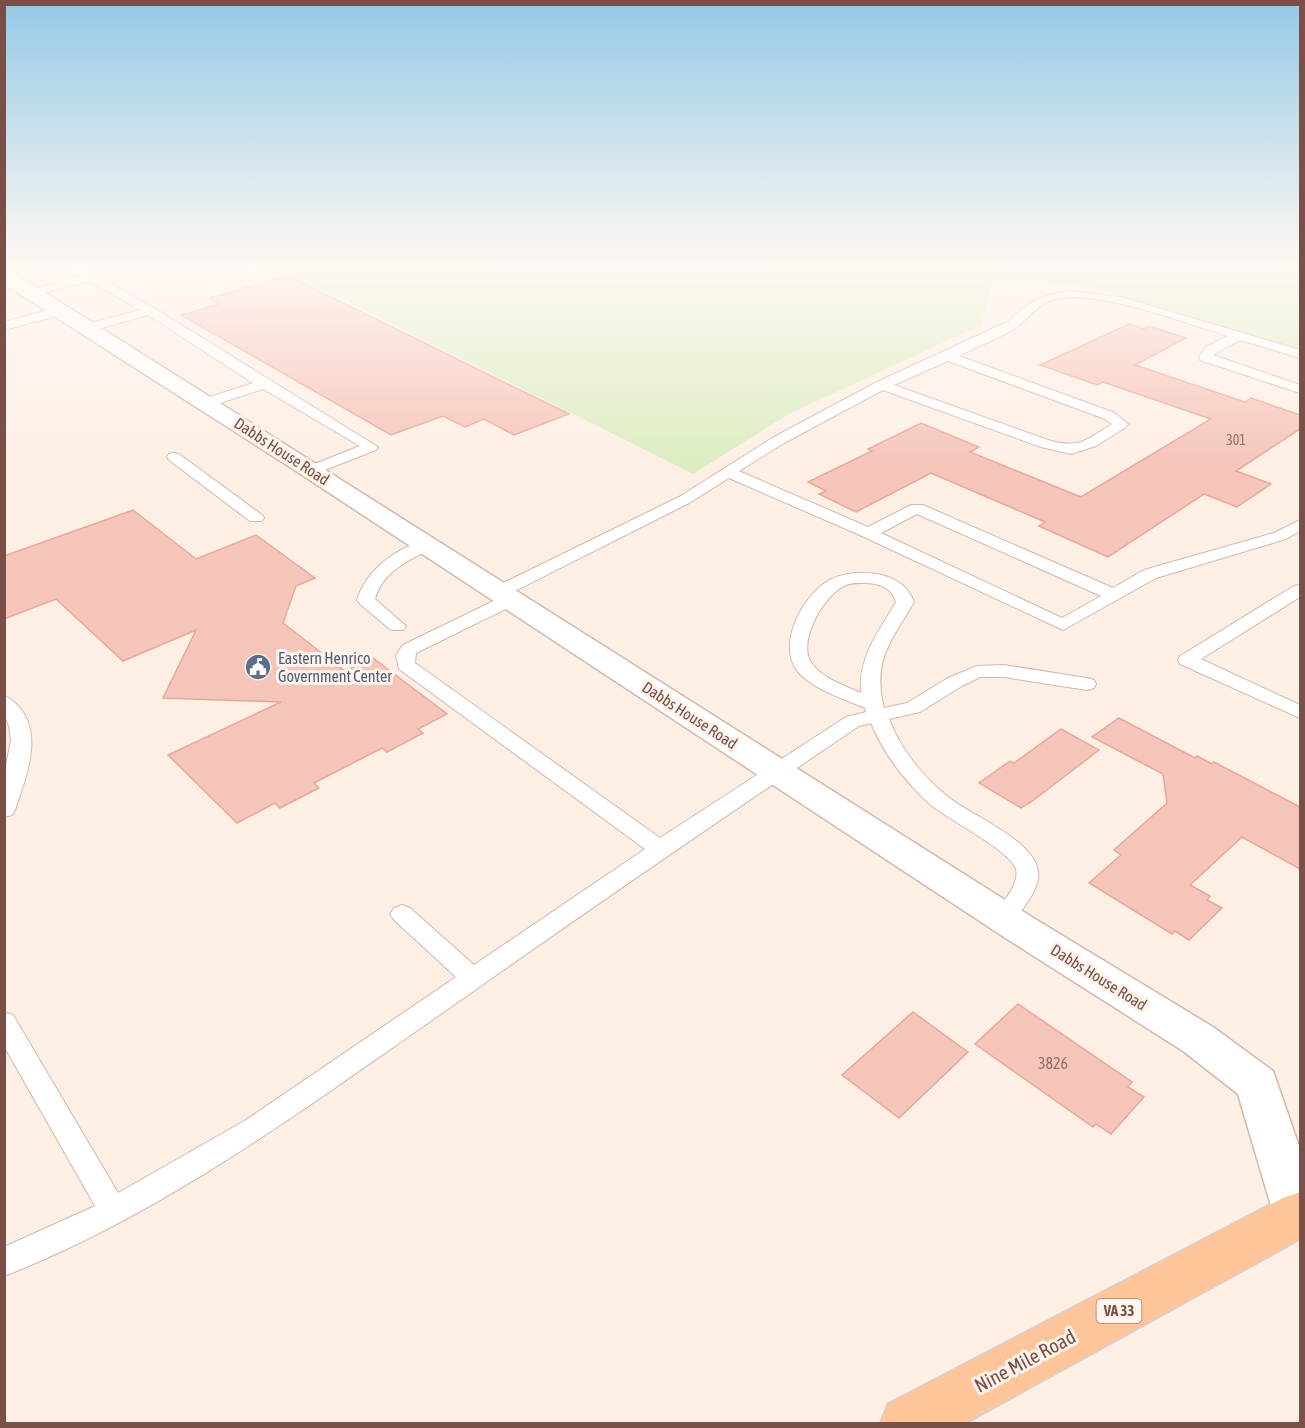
<svg xmlns="http://www.w3.org/2000/svg" width="1305" height="1428" viewBox="0 0 1305 1428" font-family="'Asap Condensed',sans-serif">
<style>
.green{fill:#dcedc2}
.building{fill:#f5c5ba;stroke:#e9a799;stroke-width:1.5}
.lines{fill:none;stroke-linecap:round;stroke-linejoin:round}
.service-casing{stroke:#d3b6ac;stroke-width:2}
.tertiary-casing{stroke:#d3b6ac;stroke-width:3}
.primary-casing{stroke:#d9cecc;stroke-width:3}
.service{fill:#fff;fill-rule:evenodd}
.tertiary{fill:#fff;fill-rule:evenodd}
.primary{fill:#ffc59a;fill-rule:evenodd}
.labels{text-anchor:middle;stroke-width:6;stroke-linejoin:round;paint-order:stroke}
.number-label{font-size:14px;fill:#986c64}
.shield{fill:#fff4ec;stroke:#a18079;stroke-width:1.5}
.shield-label{font-size:15px;font-weight:bold;fill:#794f48}
.street-label{font-size:16px;fill:#794f48;stroke:#fff4ec}
.service-label{font-size:16px;fill:#4e5e75;stroke:#fff4ec;text-anchor:start}
.near-number-label{font-size:16px;fill:#986c64}
.near-street-label{font-size:20px;fill:#794f48;stroke:#fff4ec}
</style>
<rect width="100%" height="100%" fill="#feefe5"/>
<!-- green -->
<path class="green" d="M 272,264 L 1300,264 L 1300,349 L 1081,284 L 993,281 L 981,325 L 787,415 L 693,474 Z"/>
<!-- building -->
<g class="building">
<path d="M 288,276 L 398,330 L 569,414 L 514,435 L 484,419 L 465,427 L 443,416 L 391,435 L 181,315 L 219,304 L 209,298 Z"/>
<path d="M 1129,324 L 1144,329 L 1149,326 L 1186,338 L 1135,365 L 1245,402 L 1251,398 L 1300,415 L 1300,429 L 1236,471 L 1271,484 L 1237,507 L 1204,494 L 1108,557 L 1039,526 L 1045,522 L 931,473 L 856,512 L 819,494 L 826,491 L 808,482 L 872,451 L 868,449 L 921,423 L 979,447 L 970,452 L 1081,497 L 1211,419 L 1103,382 L 1097,385 L 1040,365 Z"/>
<path d="M 133,510 L 196,559 L 256,535 L 315,578 L 296,586 L 283,623 L 345,671 L 373,658 L 447,714 L 418,729 L 423,733 L 387,752 L 382,748 L 314,783 L 319,788 L 280,808 L 275,803 L 237,823 L 168,755 L 281,702 L 163,698 L 196,630 L 123,661 L 56,599 L 4,619 L 4,556 Z"/>
<path d="M 1119,718 L 1195,758 L 1197,756 L 1212,764 L 1214,762 L 1300,807 L 1300,869 L 1242,837 L 1190,885 L 1210,896 L 1207,900 L 1222,908 L 1189,940 L 1175,931 L 1172,934 L 1089,883 L 1121,855 L 1114,850 L 1167,803 L 1163,774 L 1092,737 Z"/>
<path d="M 1061,729 L 1099,750 L 1031,802 L 1021,808 L 979,783 L 1010,761 L 1014,763 Z"/>
<path d="M 1018,1004 L 1132,1082 L 1128,1087 L 1144,1097 L 1111,1134 L 1096,1124 L 1093,1127 L 975,1044 Z"/>
<path d="M 913,1012 L 968,1052 L 899,1118 L 842,1075 Z"/>
</g>
<g class="lines">
<!-- service casing -->
<g class="service-casing">
<g id="service">
<path d="M 63,264 L 76,264 L 154,308 L 378,447 L 376,450 L 317,473 L 307,473 L 305,470 L 307,467 L 360,446 L 263,389 L 211,406 L 201,406 L 199,403 L 201,400 L 253,383 L 148,315 L 87,332 L 83,331 L 83,325 L 140,310 L 89,281 L 32,296 L 28,295 L 28,291 L 81,276 Z"/>
<path d="M 1068,291 L 1121,297 L 1300,350 L 1300,358 L 1240,340 L 1213,355 L 1300,385 L 1300,393 L 1200,360 L 1199,357 L 1206,347 L 1228,336 C 1187,324 1088,285 1049,301 C 1035,307 1028,319 1017,327 C 999,339 977,346 959,356 L 1115,413 L 1128,424 L 1126,427 L 1096,446 L 1071,454 L 1041,447 L 883,390 L 784,443 L 739,471 L 868,527 L 911,505 L 923,505 L 1113,588 L 1144,570 L 1274,533 L 1300,520 L 1300,531 L 1286,539 L 1156,578 L 1063,630 L 862,536 L 729,478 L 689,503 L 505,596 L 493,596 L 490,592 L 493,588 L 679,497 L 774,437 L 877,382 L 1009,321 C 1029,301 1040,296 1068,291 ZM 948,361 L 1105,419 L 1112,424 C 1086,440 1081,448 1051,441 L 894,385 ZM 917,514 L 1101,596 L 1062,618 L 881,533 Z"/>
<path d="M 60,307 L 64,308 L 64,314 L 4,330 L 4,322 Z"/>
<path d="M 174,453 L 179,454 L 262,515 L 264,518 L 262,521 L 250,521 L 169,460 L 167,457 L 169,454 Z"/>
<path d="M 426,540 L 434,545 L 432,548 C 408,561 383,571 375,599 L 406,626 L 403,630 L 391,630 L 360,604 L 357,600 C 366,570 396,548 426,540 Z"/>
<path d="M 856,573 C 880,572 905,577 914,602 C 891,642 872,660 884,708 L 907,703 L 948,678 L 977,666 L 1004,665 L 1087,678 L 1094,680 L 1096,684 L 1094,688 L 1087,690 L 1004,677 L 980,677 L 962,686 L 920,712 L 889,719 C 901,749 922,776 947,796 C 970,815 1034,840 1038,871 C 1041,889 1021,910 1012,924 L 1004,927 L 996,924 L 992,918 C 1000,904 1020,886 1016,869 C 1011,851 947,819 931,805 C 906,783 884,754 871,723 L 859,726 C 718,821 577,918 438,1016 C 301,1111 161,1215 4,1276 L 4,1247 L 95,1206 L 4,1046 L 4,1012 L 13,1015 L 118,1193 L 246,1120 L 456,977 L 394,920 L 390,914 L 394,908 L 402,905 L 410,908 L 474,965 L 645,849 L 399,669 L 396,655 L 403,645 L 506,595 L 518,595 L 521,599 L 518,603 L 416,653 L 415,663 L 660,838 L 846,717 L 866,712 L 865,708 C 844,699 817,691 800,674 C 775,648 801,599 826,582 C 835,576 845,574 856,573 ZM 867,583 C 881,584 892,588 896,602 C 879,631 858,657 861,693 C 846,686 824,679 813,665 C 795,645 823,596 844,586 C 851,582 859,583 867,583 Z"/>
<path d="M 1300,585 L 1300,597 L 1201,659 L 1300,705 L 1300,718 L 1180,664 L 1178,660 L 1180,656 L 1294,586 Z"/>
<path d="M 4,696 C 11,698 14,702 19,707 C 44,736 25,779 15,810 L 12,815 L 4,817 L 4,777 L 11,740 L 9,726 L 4,714 Z"/>
</g>
</g>
<!-- tertiary casing -->
<g class="tertiary-casing">
<path id="tertiary" d="M 4,269 L 11,271 L 1035,919 L 1213,1027 L 1273,1071 L 1300,1149 L 1300,1237 L 1281,1232 L 1274,1216 L 1238,1094 L 1183,1051 L 1007,939 L 290,467 L 4,284 Z"/>
</g>
<!-- primary casing -->
<g class="primary-casing">
<path id="primary" d="M 1300,1192 L 1300,1239 L 964,1424 L 880,1424 L 888,1404 L 1283,1198 Z"/>
</g>
<!-- service -->
<use href="#service" class="service"/>
<!-- tertiary -->
<use href="#tertiary" class="tertiary"/>
<!-- primary -->
<use href="#primary" class="primary"/>
</g>
<!-- sky -->
<linearGradient id="sky" x2="0" y2="1"><stop stop-color="#94c9e7"/><stop offset="0.57" stop-color="#fff8f3"/><stop offset="1" stop-color="#fff8f3" stop-opacity="0"/></linearGradient>
<rect width="1305" height="464" fill="url(#sky)"/>
<!-- icons -->
<defs>
<g id="civic-disc" transform="scale(1.35)"><circle r="9.5" fill="#5c6f8a" stroke="#fff4ec"/><path d="M-.6-6.5H3V-4.5H.6V-3L4-1V1h2V6H-6V1h2V-1L-.6-3ZM-1.2 2.5V6h2.4V2.5Z" fill="#fff"/></g>
</defs>
<g fill-rule="evenodd">
<use href="#civic-disc" x="258" y="667"/>
</g>
<g class="labels">
<!-- number labels -->
<g class="number-label">
<text x="1236" y="445">301</text>
</g>
<!-- shield labels -->
<rect class="shield" x="1096.5" y="1299" width="45" height="24" rx="4.5"/>
<g class="shield-label">
<text x="1119" y="1316">VA 33</text>
</g>
<!-- street labels -->
<g class="street-label">
<text transform="translate(282 451) rotate(33)" y="6">Dabbs House Road</text>
<text transform="translate(690 715) rotate(33)" y="6">Dabbs House Road</text>
<text transform="translate(1099 977) rotate(32)" y="6">Dabbs House Road</text>
</g>
<!-- service labels -->
<g class="service-label">
<text x="278" y="664">Eastern Henrico<tspan x="278" dy="18">Government Center</tspan></text>
</g>
<!-- near-number labels -->
<g class="near-number-label">
<text x="1053" y="1069">3826</text>
</g>
<!-- near-street labels -->
<g class="near-street-label">
<text transform="translate(1025 1361) rotate(-28)" y="7">Nine Mile Road</text>
</g>
</g>
<!-- border -->
<rect width="1305" height="1428" fill="none" stroke="#794f48" stroke-width="12"/>
</svg>
